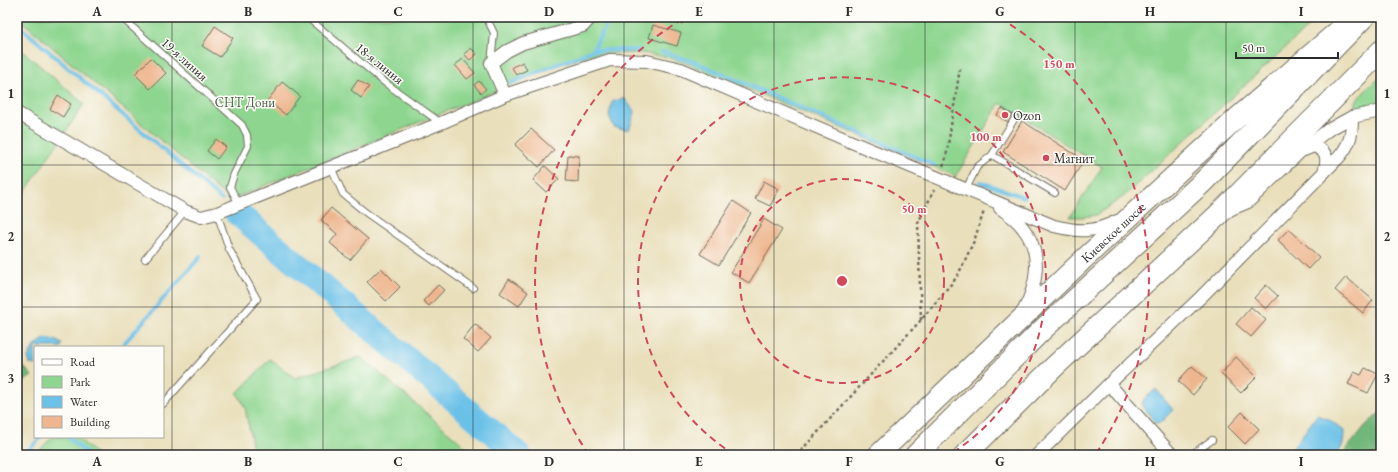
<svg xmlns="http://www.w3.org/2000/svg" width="1398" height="472" viewBox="0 0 1398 472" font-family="'EB Garamond',serif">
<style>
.green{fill:#8ed690;stroke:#5c805e}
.forest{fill:#72b77a;stroke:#4e7152}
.water{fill:#6bc1e8;stroke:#4b768a}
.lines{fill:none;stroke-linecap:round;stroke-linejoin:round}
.stream{stroke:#6bc1e8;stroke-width:4}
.river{stroke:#6bc1e8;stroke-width:25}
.building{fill:#eeb68e}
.service-casing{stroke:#6e6a5d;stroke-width:8}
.minor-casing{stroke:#6e6a5d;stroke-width:14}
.primary-casing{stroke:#6e6a5d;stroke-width:22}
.trunk-casing{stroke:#6e6a5d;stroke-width:23}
.path{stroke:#6e6a5d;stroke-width:2.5;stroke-dasharray:3 3;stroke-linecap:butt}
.service{stroke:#fff;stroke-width:6}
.minor{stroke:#fff;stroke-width:12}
.primary{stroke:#fff;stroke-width:20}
.trunk{stroke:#fff;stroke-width:21}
.grid{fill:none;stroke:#2b2b2b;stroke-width:1;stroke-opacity:0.55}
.ring{fill:none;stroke:#d1495b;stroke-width:2;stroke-dasharray:7 5}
.poi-dot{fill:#d1495b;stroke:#fdfcf7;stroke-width:1.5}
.labels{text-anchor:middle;stroke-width:3;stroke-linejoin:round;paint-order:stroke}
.street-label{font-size:13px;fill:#2b2b2b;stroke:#fdfcf7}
.park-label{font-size:13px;fill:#495e49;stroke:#fdfcf7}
.poi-label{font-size:13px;fill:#2b2b2b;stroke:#fdfcf7;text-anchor:start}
.centre{fill:#d1495b;stroke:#fdfcf7;stroke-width:2}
.ring-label{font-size:12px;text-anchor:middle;font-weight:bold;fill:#d1495b;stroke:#fdfcf7;stroke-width:3;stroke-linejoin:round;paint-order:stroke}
.neatline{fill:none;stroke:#2b2b2b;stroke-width:1.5}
.grid-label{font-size:13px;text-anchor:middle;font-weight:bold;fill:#2b2b2b}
</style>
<rect width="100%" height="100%" fill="#fdfcf7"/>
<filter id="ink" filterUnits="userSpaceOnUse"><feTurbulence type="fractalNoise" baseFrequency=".025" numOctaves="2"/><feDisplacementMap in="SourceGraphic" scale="8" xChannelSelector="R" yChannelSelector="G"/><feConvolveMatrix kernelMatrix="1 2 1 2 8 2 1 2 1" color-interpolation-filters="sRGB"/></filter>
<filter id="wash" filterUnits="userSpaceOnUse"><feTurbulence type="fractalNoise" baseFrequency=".012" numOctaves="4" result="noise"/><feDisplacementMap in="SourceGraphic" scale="16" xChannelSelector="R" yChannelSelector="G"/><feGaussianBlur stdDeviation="0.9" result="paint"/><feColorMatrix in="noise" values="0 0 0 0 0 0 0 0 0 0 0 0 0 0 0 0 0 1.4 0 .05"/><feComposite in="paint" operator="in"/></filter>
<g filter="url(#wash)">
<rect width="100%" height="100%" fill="#e9dfbb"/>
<!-- green -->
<g class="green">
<path d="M 17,17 L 1319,17 L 1123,197 L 1096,215 L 1084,217 L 1070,217 L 1102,167 L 1000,103 L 956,176 L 688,64 L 666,57 L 641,53 L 594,54 L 559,65 L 230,200 Z"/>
<path d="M 17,46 L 84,104 L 17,204 Z"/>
<path d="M 1381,75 L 1381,107 L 1359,110 L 1355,104 L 1358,98 Z"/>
<path d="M 361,357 L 475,455 L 254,455 L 245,407 L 237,393 L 270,359 L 295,378 Z"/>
<path d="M 52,437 L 77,437 L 97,455 L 35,455 Z"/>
</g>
<!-- forest -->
<g class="forest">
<path d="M 17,359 L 32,376 L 17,385 Z"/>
<path d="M 1381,412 L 1381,455 L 1342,455 L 1365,426 Z"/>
</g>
<!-- water -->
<g class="water">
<path d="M 624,98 L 635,112 L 629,130 L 614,127 L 609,116 L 612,102 Z"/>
<path d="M 46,338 L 55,340 L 62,344 L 61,347 L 35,347 L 35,365 L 30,364 L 28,357 L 34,346 Z"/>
<path d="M 1156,389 L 1173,410 L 1160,423 L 1155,423 L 1142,404 L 1144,399 Z"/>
<path d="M 1317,415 L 1329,419 L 1344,431 C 1344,440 1343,449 1336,455 L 1288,455 Z"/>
</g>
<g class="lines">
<!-- stream -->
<g class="stream">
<path d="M 17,24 L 222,200"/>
<path d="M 593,50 L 610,17"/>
<path d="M 662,52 L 697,63 L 934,165"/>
<path d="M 511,83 L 593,50 L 638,50"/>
<path d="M 980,182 L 1024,197"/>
<path d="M 121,347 L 200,257"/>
<path d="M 68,437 L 88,455"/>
<path d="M 24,455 L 41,437"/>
</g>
<!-- river -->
<path class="river" d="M 237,213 L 519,455"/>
</g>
<g id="blocks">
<!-- building -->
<g class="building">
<path d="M 666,17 L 685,17 L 682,24 Z"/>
<path d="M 653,25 L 681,33 L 677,46 L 649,38 Z"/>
<path d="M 215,26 L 233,38 L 220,57 L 202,46 Z"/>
<path d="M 471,48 L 477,54 L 470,60 L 464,54 Z"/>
<path d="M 151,58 L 166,73 L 150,89 L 135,74 Z"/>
<path d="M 463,59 L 475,73 L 467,79 L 455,65 Z"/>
<path d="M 523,62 L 527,70 L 516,75 L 512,67 Z"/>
<path d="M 358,80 L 369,87 L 361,98 L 351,90 Z"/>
<path d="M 479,81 L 486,89 L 481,93 L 474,85 Z"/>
<path d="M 282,82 L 300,96 L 286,115 L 267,101 Z"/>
<path d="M 58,95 L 71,104 L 63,117 L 50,109 Z"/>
<path d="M 1002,108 L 1013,115 L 1008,122 L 997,115 Z"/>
<path d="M 1022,121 L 1084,160 L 1065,191 L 1003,152 Z"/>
<path d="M 531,129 L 554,150 L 539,167 L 515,145 Z"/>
<path d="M 216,139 L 226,147 L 217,159 L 207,151 Z"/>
<path d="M 568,155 L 579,156 L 578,182 L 566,181 Z"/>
<path d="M 545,166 L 559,179 L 546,192 L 533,180 Z"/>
<path d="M 764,181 L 779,189 L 770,206 L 755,199 Z"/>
<path d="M 733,201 L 751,213 L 719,265 L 700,254 Z"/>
<path d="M 331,208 L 368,239 L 350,260 L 330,243 L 337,234 L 321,220 Z"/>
<path d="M 764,219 L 782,230 L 749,283 L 731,272 Z"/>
<path d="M 1289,229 L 1319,257 L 1308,269 L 1278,240 Z"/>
<path d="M 381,268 L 400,287 L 386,301 L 367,282 Z"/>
<path d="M 1346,277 L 1373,300 L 1363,313 L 1335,290 Z"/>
<path d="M 509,279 L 528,292 L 519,306 L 500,293 Z"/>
<path d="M 438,285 L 444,290 L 429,306 L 423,301 Z"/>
<path d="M 1266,285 L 1278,296 L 1266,309 L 1254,298 Z"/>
<path d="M 1251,307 L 1266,320 L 1251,337 L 1236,324 Z"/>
<path d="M 475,324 L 491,338 L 478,352 L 463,339 Z"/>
<path d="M 1236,357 L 1257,377 L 1241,393 L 1221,374 Z"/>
<path d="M 1192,366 L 1207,379 L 1193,395 L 1178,381 Z"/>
<path d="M 1365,368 L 1378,374 L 1368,393 L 1348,384 L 1354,372 L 1361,375 Z"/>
<path d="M 1242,412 L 1259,429 L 1245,444 L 1228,427 Z"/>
</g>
</g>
</g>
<g filter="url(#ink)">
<use href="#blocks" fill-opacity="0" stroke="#6e6a5d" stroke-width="1"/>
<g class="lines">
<!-- service casing -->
<g class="service-casing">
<g id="service">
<path d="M 121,17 L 242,125 L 247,135 L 248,146 L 234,174 L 230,187 L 239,204"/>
<path d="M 307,17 L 384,82 L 441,123"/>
<path d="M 486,17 L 494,33 L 491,63"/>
<path d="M 992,155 L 1015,118"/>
<path d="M 331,167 L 343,194 L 365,212 L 473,288"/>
<path d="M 966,189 L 977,167 L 992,155 L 1055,193"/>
<path d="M 145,259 L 185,211"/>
<path d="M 163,404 L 257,299 L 229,249 L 217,213"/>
<path d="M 1191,455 L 1212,440"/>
</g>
</g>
<!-- minor casing -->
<g class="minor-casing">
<g id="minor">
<path d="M 505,95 L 491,63 L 507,51 L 523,43 L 583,26 L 591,17"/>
<path d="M 17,113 L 185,211 L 201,217 L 217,213 L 441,123 L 505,95 L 610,60 L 647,61 L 681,69 L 854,143 L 1054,226 C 1079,232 1093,233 1117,221"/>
<path d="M 1304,150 L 1314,146 C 1328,152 1328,159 1324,172"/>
<path d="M 1000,208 C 1009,214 1017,220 1023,228 C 1043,253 1037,285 1024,310"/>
<path d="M 1229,210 L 1248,202 L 1301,151 L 1328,130 L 1352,117 L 1381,111"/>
<path d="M 1109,384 L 1172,455"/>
<path d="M 1037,455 L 1109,384 L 1201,297 L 1340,156 C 1351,142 1352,134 1352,117"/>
</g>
</g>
<!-- primary casing -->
<g class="primary-casing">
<g id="primary">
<path id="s1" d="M 878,455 L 1086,257 L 1238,117 L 1347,23"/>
</g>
</g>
<!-- trunk casing -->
<g class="trunk-casing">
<g id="trunk">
<path d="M 916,455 L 1041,331 L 1203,182 L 1364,17"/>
<path d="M 965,455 L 1055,366 L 1218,215 L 1381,51"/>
</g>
</g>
<!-- path -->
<g class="path">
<path d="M 943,166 L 946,158 L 960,68"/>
<path d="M 921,320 L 918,223 L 934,190"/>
<path d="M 797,455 L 921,320 L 957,277 L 974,241 L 984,211"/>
</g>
<!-- service -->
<use href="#service" class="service"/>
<!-- minor -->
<use href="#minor" class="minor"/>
<!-- primary -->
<use href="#primary" class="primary"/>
<!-- trunk -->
<use href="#trunk" class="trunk"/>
</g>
</g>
<!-- grid -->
<path class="grid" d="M 172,17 L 172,455M 323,17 L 323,455M 473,17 L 473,455M 624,17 L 624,455M 774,17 L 774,455M 925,17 L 925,455M 1075,17 L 1075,455M 1226,17 L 1226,455M 17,165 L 1381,165M 17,307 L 1381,307"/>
<!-- distance rings -->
<g class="ring">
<circle cx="842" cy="281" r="102"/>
<path d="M735 455A204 204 0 1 1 949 455"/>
<path d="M589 455A307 307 0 0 1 684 18M1000 18A307 307 0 0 1 1095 455"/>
</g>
<!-- markers -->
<g class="poi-dot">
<circle cx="1005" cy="115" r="4"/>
<circle cx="1046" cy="158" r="4"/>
</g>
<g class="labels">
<!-- street labels -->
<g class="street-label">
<text transform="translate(185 59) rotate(42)" y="5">19-я линия</text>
<text transform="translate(380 63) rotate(39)" y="5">18-я линия</text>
<text dy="5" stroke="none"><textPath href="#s1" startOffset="324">Киевское шоссе</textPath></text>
</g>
<!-- park labels -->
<g class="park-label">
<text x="245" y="107">СНТ Дони</text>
</g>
<!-- poi labels -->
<g class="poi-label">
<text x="1013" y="120">Ozon</text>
<text x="1054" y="163">Магнит</text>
</g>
</g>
<circle cx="842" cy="281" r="6" class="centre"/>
<g class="ring-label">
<text x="1059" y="68">150 m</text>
<text x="986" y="141">100 m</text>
<text x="914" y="213">50 m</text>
</g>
<!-- margin -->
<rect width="1398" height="472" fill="none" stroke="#fdfcf7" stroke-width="44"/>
<!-- legend -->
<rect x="34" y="346" width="130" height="92" fill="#fdfcf7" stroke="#a9a8a5"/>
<rect x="42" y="359" width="20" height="6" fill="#ffffff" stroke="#a9a8a5"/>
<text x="70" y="366" font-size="12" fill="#2b2b2b">Road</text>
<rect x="42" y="376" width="20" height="12" fill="#8ed690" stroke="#a9a8a5"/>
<text x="70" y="386" font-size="12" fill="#2b2b2b">Park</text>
<rect x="42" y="396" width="20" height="12" fill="#6bc1e8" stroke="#a9a8a5"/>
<text x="70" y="406" font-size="12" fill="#2b2b2b">Water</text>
<rect x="42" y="416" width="20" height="12" fill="#eeb68e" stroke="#a9a8a5"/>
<text x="70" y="426" font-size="12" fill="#2b2b2b">Building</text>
<!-- scale -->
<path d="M1236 52v6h102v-6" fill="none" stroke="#2b2b2b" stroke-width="2"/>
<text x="1242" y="52" font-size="12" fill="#2b2b2b" stroke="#fdfcf7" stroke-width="3" paint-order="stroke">50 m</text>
<rect x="22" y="22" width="1354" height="428" class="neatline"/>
<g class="grid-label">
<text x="97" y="16">A</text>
<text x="248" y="16">B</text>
<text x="398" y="16">C</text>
<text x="549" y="16">D</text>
<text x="699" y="16">E</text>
<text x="849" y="16">F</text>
<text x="1000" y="16">G</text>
<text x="1150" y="16">H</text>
<text x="1301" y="16">I</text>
<text x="11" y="98">1</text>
<text x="1387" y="98">1</text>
<text x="11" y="241">2</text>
<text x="1387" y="241">2</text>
<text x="11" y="383">3</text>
<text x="1387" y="383">3</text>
<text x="97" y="466">A</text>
<text x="248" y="466">B</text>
<text x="398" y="466">C</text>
<text x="549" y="466">D</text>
<text x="699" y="466">E</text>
<text x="849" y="466">F</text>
<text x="1000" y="466">G</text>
<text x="1150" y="466">H</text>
<text x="1301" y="466">I</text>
</g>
</svg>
